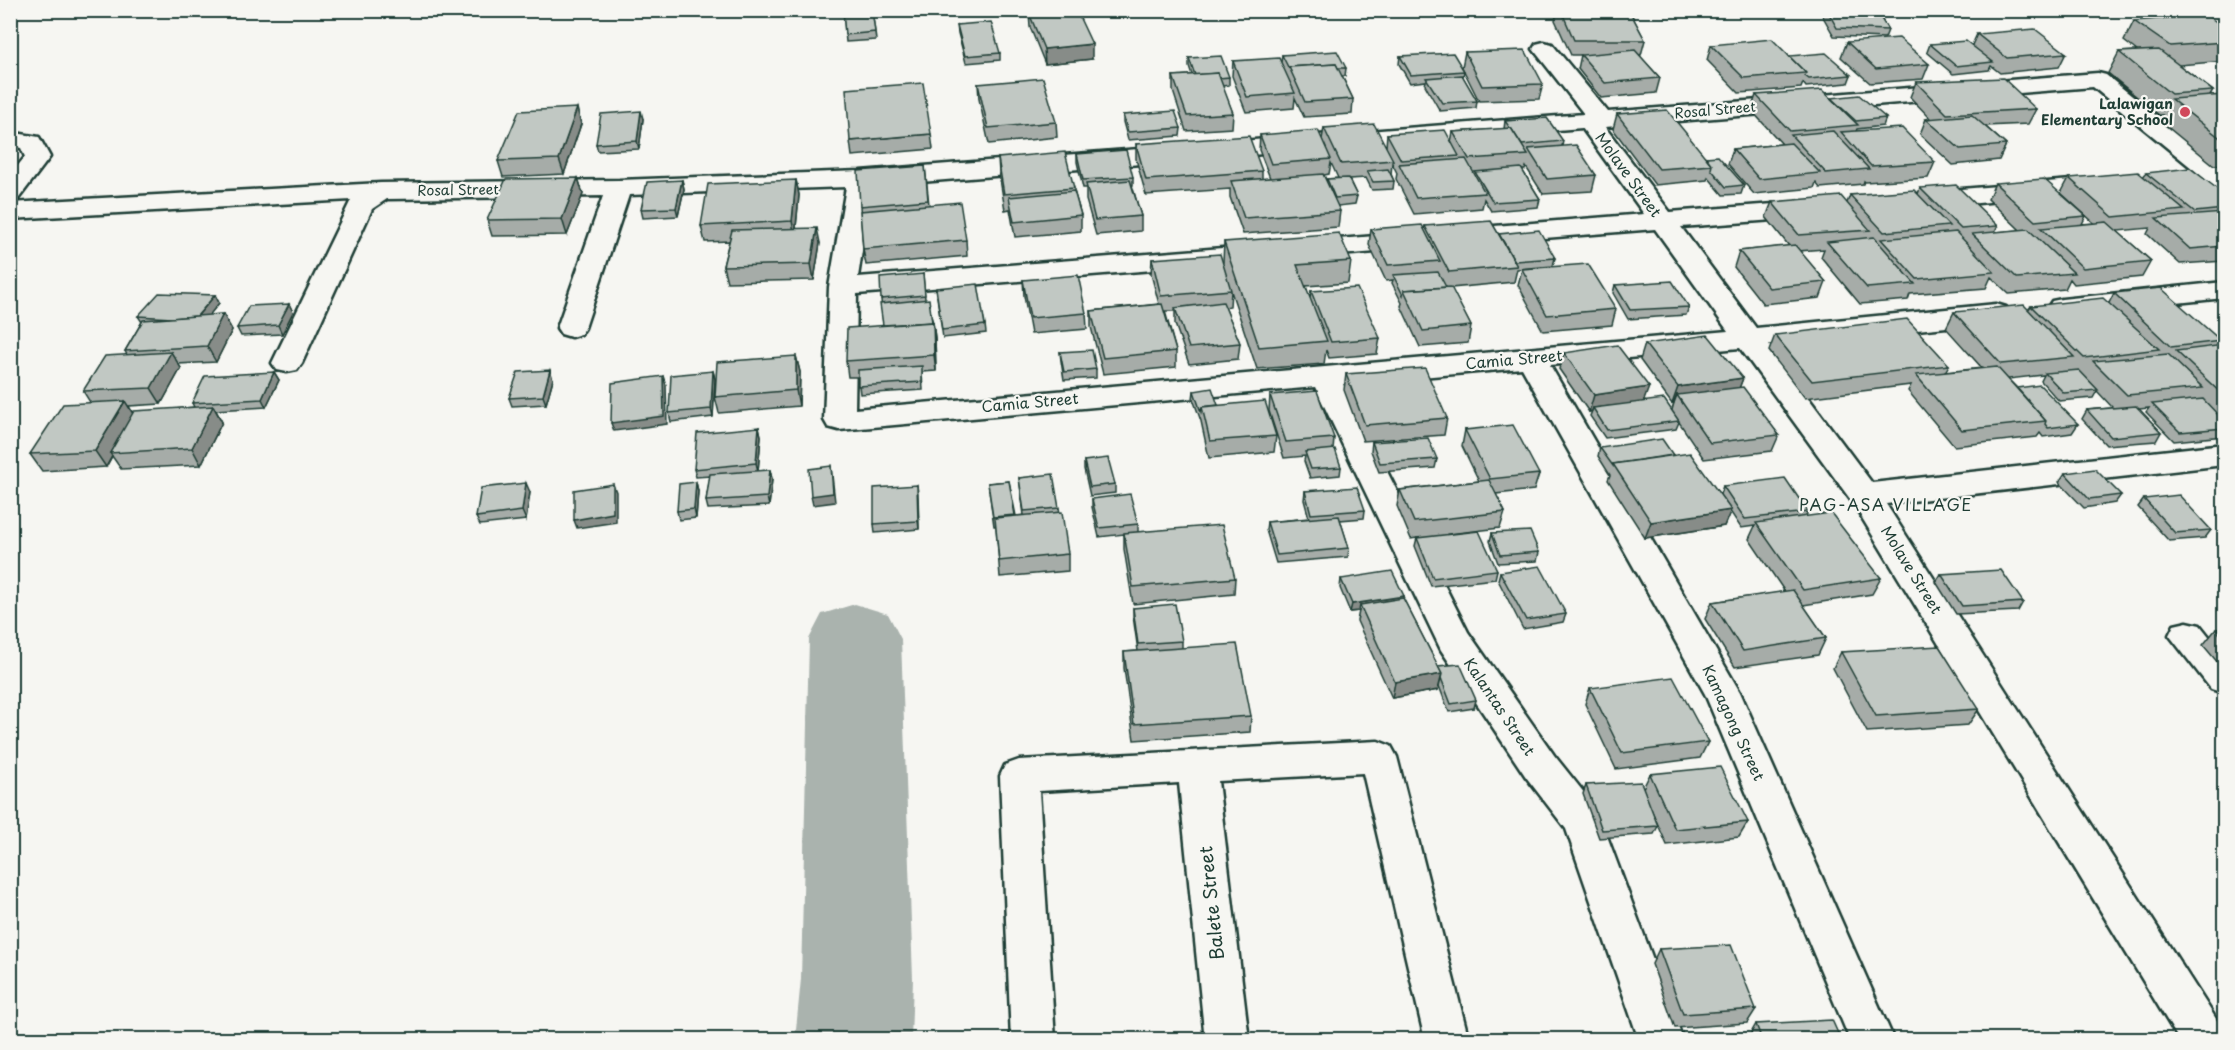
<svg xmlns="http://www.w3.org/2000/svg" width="2235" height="1050" viewBox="0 0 2235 1050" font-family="'Playpen Sans',sans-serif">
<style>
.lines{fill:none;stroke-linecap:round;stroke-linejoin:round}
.river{fill:#aab3ae;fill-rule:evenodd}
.minor-casing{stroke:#1f3d34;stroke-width:5}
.minor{fill:#f6f6f2;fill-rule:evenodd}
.wall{fill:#a6aca8;stroke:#1f3d34;stroke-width:1.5;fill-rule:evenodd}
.shaded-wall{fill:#878c88;stroke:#1f3d34;stroke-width:1.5}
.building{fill:#c1c8c3;stroke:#1f3d34;stroke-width:1.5}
.poi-dot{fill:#d1495b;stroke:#f6f6f2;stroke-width:2}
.labels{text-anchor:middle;stroke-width:4.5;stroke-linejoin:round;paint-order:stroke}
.far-poi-label{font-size:14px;font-weight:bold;fill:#1f3d34;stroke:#f6f6f2;text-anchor:end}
.far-street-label{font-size:14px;fill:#1f3d34;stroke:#f6f6f2}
.street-label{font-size:15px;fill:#1f3d34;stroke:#f6f6f2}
.neighbourhood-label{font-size:16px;letter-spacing:1.5px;fill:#1f3d34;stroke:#f6f6f2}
.near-street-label{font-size:18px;fill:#1f3d34;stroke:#f6f6f2}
</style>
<rect width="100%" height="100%" fill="#f6f6f2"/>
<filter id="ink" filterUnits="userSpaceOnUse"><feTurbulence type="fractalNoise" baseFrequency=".0167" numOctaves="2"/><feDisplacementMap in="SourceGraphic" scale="12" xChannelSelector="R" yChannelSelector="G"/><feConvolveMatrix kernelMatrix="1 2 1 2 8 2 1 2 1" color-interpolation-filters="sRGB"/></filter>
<g filter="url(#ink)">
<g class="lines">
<!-- river -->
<path class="river" d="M 855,604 L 888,614 L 901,639 L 913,979 L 911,1040 L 795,1040 L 801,979 L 809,639 L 822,614 Z"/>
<!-- minor casing -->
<g class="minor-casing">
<g id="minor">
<path d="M 1544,42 L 1552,44 L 1608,112 L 2098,73 L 2106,75 L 2224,170 L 2224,189 L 2215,187 L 2093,87 L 1605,127 L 1670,212 L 1813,201 L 1822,203 L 1826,209 L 1822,215 L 1813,217 L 1681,227 L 1756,328 L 1996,304 L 2006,307 L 2010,313 L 2006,319 L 1996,322 L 1769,345 L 1872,483 L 2224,444 L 2224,465 L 1886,504 L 2220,1025 L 2224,1040 L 2179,1040 L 1853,503 L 1740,348 L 1550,365 L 1740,692 L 1894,1040 L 1850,1040 L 1705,694 L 1522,368 L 1343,384 L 1468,632 L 1554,755 L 1597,809 L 1683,1040 L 1639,1040 L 1566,829 L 1526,777 L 1441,650 L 1315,387 L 839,430 L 828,427 L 824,420 L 829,287 L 846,187 L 629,195 L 585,328 L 581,334 L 571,337 L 561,334 L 557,328 L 603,196 L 387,199 L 372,209 L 302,363 L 297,370 L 287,372 L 277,370 L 272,363 L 351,200 L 10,219 L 10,203 L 381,183 L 619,180 L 860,171 L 1584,114 L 1533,49 L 1536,44 ZM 1582,128 L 1644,214 L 1494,226 L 1485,228 L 1481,234 L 1485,240 L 1494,242 L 1655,229 L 1728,331 L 855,409 L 857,294 L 1413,249 L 1422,247 L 1426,241 L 1422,235 L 1413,233 L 858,277 L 872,186 Z"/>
<path d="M 10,132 L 39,137 L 50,157 L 19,198 L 10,201 L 10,175 L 25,157 L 21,148 L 10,146 Z"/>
<path d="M 2109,177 L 2118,180 L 2122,185 L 2118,190 L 1924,208 L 1915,205 L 1911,200 L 1915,195 L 1924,192 Z"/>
<path d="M 2224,282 L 2224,298 L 2062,315 L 2052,313 L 2048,307 L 2052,301 L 2062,299 Z"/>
<path d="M 2187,622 L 2200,625 L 2224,655 L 2224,693 L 2211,689 L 2169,635 L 2174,625 Z"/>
<path d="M 1378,741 L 1391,746 L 1397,757 L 1469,1040 L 1425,1040 L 1363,773 L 1218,781 L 1249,1040 L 1205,1040 L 1179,783 L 1039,791 L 1055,1040 L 1011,1040 L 1000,776 L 1005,765 L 1019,760 Z"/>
</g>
</g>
<!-- minor -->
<use href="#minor" class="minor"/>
</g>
<!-- wall -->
<g class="wall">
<path d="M 843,10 L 872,10 L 876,40 L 846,42 Z"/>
<path d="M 1558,10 L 1629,10 L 1645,40 L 1641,55 L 1639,55 L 1660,78 L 1656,93 L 1601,98 L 1578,69 L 1581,55 L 1571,55 L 1555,20 Z"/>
<path d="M 1824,10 L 1876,10 L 1888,30 L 1885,38 L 1834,36 L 1822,15 Z"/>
<path d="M 1029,13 L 1092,59 L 1045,64 L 1030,27 Z"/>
<path d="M 2134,21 L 2224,27 L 2224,61 L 2179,65 L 2213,91 L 2210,96 L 2224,95 L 2224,164 L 2214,165 L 2159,120 L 2162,115 L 2159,115 L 2108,73 L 2119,52 L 2137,51 L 2124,41 Z"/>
<path d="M 957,25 L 1000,53 L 1000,60 L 966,63 L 958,33 Z"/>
<path d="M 1977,34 L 2066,53 L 2059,67 L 2000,73 L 1991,66 L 1989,70 L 1953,74 L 1927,52 L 1930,44 L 1972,45 Z"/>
<path d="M 1847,42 L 1929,64 L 1923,79 L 1870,83 L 1841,57 Z"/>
<path d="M 1711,45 L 1789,56 L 1851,75 L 1848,83 L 1806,87 L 1803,83 L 1801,88 L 1739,93 L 1707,60 Z"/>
<path d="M 1465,52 L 1543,84 L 1539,99 L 1479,101 L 1462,67 Z"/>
<path d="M 1282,55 L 1346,68 L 1345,76 L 1342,76 L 1353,99 L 1352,114 L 1304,117 L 1295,98 L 1294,108 L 1246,112 L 1232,76 L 1233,61 L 1281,62 Z"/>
<path d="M 1400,56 L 1464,71 L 1463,77 L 1477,101 L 1476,108 L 1440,111 L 1425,85 L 1426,81 L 1410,83 L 1399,64 Z"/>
<path d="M 1189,58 L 1229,77 L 1229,85 L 1222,86 L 1233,113 L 1232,128 L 1186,131 L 1173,91 L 1173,76 L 1192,75 L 1189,66 Z"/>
<path d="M 1916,82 L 2036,109 L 2028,124 L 1985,126 L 2006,145 L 1999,160 L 1953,165 L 1920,134 L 1926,119 L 1930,118 L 1910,97 Z"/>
<path d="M 978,84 L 1056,122 L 1057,137 L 989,144 L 979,99 Z"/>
<path d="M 1756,95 L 1831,98 L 1886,118 L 1883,126 L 1857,129 L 1856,131 L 1935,162 L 1928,178 L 1865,182 L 1864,181 L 1863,184 L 1820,188 L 1816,183 L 1814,188 L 1754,194 L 1728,164 L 1733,149 L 1782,144 L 1751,110 Z"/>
<path d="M 1617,114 L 1706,157 L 1744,185 L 1741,194 L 1723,195 L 1708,177 L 1707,180 L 1655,185 L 1613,129 Z"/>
<path d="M 1123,115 L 1181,128 L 1180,136 L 1128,140 L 1123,122 Z"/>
<path d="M 643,119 L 639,149 L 598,151 L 596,144 Z"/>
<path d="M 1505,121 L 1563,141 L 1562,146 L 1596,175 L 1592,191 L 1543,194 L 1526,167 L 1525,170 L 1522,170 L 1540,199 L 1538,207 L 1491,211 L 1484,199 L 1482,208 L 1414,214 L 1396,179 L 1397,173 L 1392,163 L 1391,174 L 1394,181 L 1393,189 L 1372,190 L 1366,178 L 1349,179 L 1357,196 L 1355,204 L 1337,206 L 1340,211 L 1338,227 L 1243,234 L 1230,197 L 1230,189 L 1146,195 L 1136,159 L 1136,144 L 1262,171 L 1262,179 L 1270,178 L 1259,150 L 1260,135 L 1322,139 L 1324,128 L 1386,146 L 1387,134 L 1451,142 L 1453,132 L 1504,129 ZM 1331,163 L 1338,178 L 1327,179 L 1327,182 L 1324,175 L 1329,174 Z"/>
<path d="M 581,124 L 564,174 L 503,177 L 498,161 Z"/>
<path d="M 931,134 L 933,149 L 852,156 L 850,141 Z"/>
<path d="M 1077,154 L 1133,177 L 1133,185 L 1132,185 L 1141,216 L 1141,231 L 1096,235 L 1086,200 L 1086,188 L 1083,188 L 1077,162 Z"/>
<path d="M 998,158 L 1074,188 L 1074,191 L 1081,215 L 1081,231 L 1015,237 L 1010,209 L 1005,210 L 999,173 Z"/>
<path d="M 925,166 L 929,205 L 966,240 L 967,256 L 866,265 L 863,249 L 860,206 Z"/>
<path d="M 2146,173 L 2224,194 L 2224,261 L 2180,264 L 2147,234 L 2150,228 L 2117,231 L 2151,261 L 2142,277 L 2074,284 L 2070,279 L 2065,289 L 2009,294 L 1991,277 L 1986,288 L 1910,294 L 1908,300 L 1860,304 L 1821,257 L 1824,249 L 1799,251 L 1826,282 L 1820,298 L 1763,304 L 1734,267 L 1739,251 L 1789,246 L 1766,217 L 1772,202 L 1847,203 L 1850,195 L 1918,194 L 1920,188 L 1998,226 L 1995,232 L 2020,230 L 1988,199 L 1995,183 L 2086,216 L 2082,224 L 2094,223 L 2061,193 L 2069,178 L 2143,177 Z"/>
<path d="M 578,178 L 583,194 L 567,235 L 492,236 L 487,220 Z"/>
<path d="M 682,180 L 684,189 L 678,216 L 643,218 L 641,209 Z"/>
<path d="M 796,180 L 799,195 L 796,228 L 820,243 L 814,280 L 727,282 L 723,266 L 729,241 L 705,242 L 701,226 Z"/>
<path d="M 1425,226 L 1499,234 L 1555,258 L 1553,266 L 1517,269 L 1514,282 L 1451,288 L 1471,326 L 1468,343 L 1420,347 L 1401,306 L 1402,303 L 1392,283 L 1393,280 L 1386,281 L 1369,245 L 1371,229 L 1424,230 Z"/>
<path d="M 1224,242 L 1351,261 L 1348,283 L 1306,286 L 1310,298 L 1311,291 L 1380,338 L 1377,354 L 1329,358 L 1326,350 L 1324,364 L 1257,369 L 1231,291 L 1230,306 L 1225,307 L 1240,343 L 1238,359 L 1189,364 L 1175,324 L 1175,311 L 1165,311 L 1176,351 L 1176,367 L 1103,374 L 1091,327 L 1091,311 L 1159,304 L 1151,274 L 1152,259 L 1223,262 Z"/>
<path d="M 1522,269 L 1616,309 L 1612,325 L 1543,331 L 1518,285 Z"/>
<path d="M 923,274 L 925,299 L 933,322 L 935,338 L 936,371 L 922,372 L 923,390 L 860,394 L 858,377 L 848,377 L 846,361 L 883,325 L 881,299 Z"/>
<path d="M 1023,280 L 1086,313 L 1087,329 L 1031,334 L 1024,296 Z"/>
<path d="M 1615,285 L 1689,307 L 1686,315 L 1628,319 L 1613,293 Z"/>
<path d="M 2114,293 L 2221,341 L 2218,346 L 2224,345 L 2224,436 L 2174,441 L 2146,412 L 2149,408 L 2139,409 L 2161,432 L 2156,441 L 2106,445 L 2082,419 L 2087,410 L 2113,408 L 2097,391 L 2093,398 L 2059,401 L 2041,381 L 2044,375 L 2008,379 L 2017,388 L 2078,424 L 2072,433 L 2043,437 L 2040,433 L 2037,437 L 1954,446 L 1908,391 L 1911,385 L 1805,398 L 1769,351 L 1775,335 L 1949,365 L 1945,372 L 1982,368 L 1946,328 L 1954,312 L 2028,310 L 2031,306 L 2109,303 Z"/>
<path d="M 215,295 L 219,303 L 209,315 L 223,314 L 232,330 L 216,362 L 178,364 L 181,368 L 161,404 L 129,406 L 133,413 L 194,407 L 192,403 L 274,372 L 279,380 L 266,407 L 216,410 L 222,422 L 201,465 L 121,469 L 112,456 L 106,467 L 42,471 L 30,454 L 90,402 L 83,391 L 127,355 L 125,351 L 142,322 L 138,316 Z"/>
<path d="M 937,297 L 985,325 L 986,333 L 943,338 Z"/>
<path d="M 289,304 L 293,312 L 282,334 L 241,336 L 237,328 Z"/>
<path d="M 1645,344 L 1743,378 L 1739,388 L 1779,435 L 1772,451 L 1704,459 L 1679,422 L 1676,429 L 1605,438 L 1590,416 L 1592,411 L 1589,412 L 1559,369 L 1564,353 L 1644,401 L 1672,410 L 1674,403 L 1672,404 L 1640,360 Z"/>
<path d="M 1060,352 L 1096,369 L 1096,378 L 1064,380 L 1061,361 Z"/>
<path d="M 796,356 L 800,372 L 799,406 L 719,413 L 715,397 Z"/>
<path d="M 713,371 L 715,379 L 713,417 L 671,422 L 669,413 Z"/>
<path d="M 1346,374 L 1447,418 L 1444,435 L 1363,441 L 1344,390 Z"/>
<path d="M 553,379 L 546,404 L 512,406 L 509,398 Z"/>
<path d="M 1194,391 L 1218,405 L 1276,436 L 1274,452 L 1209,458 L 1201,421 L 1193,399 Z"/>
<path d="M 1270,395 L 1334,438 L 1333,450 L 1341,467 L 1340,475 L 1310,478 L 1304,461 L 1305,456 L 1284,458 L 1269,411 Z"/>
<path d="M 759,427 L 761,436 L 758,471 L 770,470 L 772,479 L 769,506 L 708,509 L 706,501 L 710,476 L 696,477 L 694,469 Z"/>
<path d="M 1465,430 L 1539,474 L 1534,490 L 1496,494 L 1505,512 L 1500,528 L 1448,534 L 1497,570 L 1495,579 L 1431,586 L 1415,546 L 1417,538 L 1411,539 L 1397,506 L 1400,490 L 1479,481 L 1462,446 Z"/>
<path d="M 1372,442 L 1437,459 L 1435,468 L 1379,472 L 1371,451 Z"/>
<path d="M 1600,448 L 1673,455 L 1720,494 L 1723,486 L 1808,512 L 1806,516 L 1881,578 L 1872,594 L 1803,605 L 1826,638 L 1818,655 L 1735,667 L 1705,619 L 1712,602 L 1785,592 L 1749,539 L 1755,526 L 1741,528 L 1730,511 L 1724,526 L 1645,538 L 1608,480 L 1610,475 L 1598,456 Z"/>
<path d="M 1084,461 L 1115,484 L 1115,493 L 1090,496 L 1084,469 Z"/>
<path d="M 2065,473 L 2121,495 L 2115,503 L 2084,508 L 2059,482 Z"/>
<path d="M 1019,478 L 1059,508 L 1068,554 L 1068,571 L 1000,577 L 996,526 L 994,526 L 988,483 L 1009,481 L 1016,516 L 1024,515 Z"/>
<path d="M 696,482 L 698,491 L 696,518 L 679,520 L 677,511 Z"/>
<path d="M 917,485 L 919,529 L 875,533 L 874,524 Z"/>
<path d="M 1305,491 L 1365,510 L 1364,518 L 1340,520 L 1349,548 L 1348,557 L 1276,563 L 1266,530 L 1267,522 L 1309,518 L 1304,500 Z"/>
<path d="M 530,492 L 526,520 L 480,525 L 476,517 Z"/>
<path d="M 1092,499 L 1138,524 L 1138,532 L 1235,578 L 1234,594 L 1133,604 L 1124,549 L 1124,534 L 1099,537 L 1092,507 Z"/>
<path d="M 2144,499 L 2211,530 L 2205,538 L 2169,541 L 2138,507 Z"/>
<path d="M 1492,533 L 1539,552 L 1537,561 L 1498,563 L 1490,541 Z"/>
<path d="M 1500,572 L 1566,614 L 1563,622 L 1523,629 L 1498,580 Z"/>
<path d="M 1941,574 L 2023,602 L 2018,611 L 1956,614 L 1936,582 Z"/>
<path d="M 1341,579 L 1403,598 L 1438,666 L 1476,700 L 1474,708 L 1449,712 L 1439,686 L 1438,690 L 1392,698 L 1357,621 L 1359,611 L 1350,612 L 1340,588 Z"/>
<path d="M 1133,608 L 1182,641 L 1182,648 L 1251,716 L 1250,732 L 1134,740 L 1124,668 L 1124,652 L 1138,651 L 1133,616 Z"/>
<path d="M 2224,628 L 2224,670 L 2203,645 L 2216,629 Z"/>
<path d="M 1841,652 L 1979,709 L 1968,725 L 1867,732 L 1833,668 Z"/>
<path d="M 1590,688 L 1708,742 L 1700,758 L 1616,769 L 1585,704 Z"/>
<path d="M 1650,774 L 1748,822 L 1739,837 L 1667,845 L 1651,809 L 1658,826 L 1654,834 L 1599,838 L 1583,794 L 1586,785 L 1643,788 Z"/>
<path d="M 1659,949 L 1756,1009 L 1747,1023 L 1675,1028 L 1652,964 Z"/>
<path d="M 1756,1024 L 1841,1040 L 1747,1040 Z"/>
</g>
<!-- shaded-wall -->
<g class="shaded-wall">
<path d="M 1092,44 L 1092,59 L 1045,64 L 1044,49 Z"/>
<path d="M 577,108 L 581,124 L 564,174 L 559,159 Z"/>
<path d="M 641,111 L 643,119 L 639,149 L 637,141 Z"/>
<path d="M 578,178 L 583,194 L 567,235 L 562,219 Z"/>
<path d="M 682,180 L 684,189 L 678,216 L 676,208 Z"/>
<path d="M 796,180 L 799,195 L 795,237 L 792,221 Z"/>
<path d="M 817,228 L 820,243 L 814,280 L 811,264 Z"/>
<path d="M 215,295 L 219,303 L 200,327 L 195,319 Z"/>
<path d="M 289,304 L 293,312 L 282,334 L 278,325 Z"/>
<path d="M 223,314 L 232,330 L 216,362 L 207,346 Z"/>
<path d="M 933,322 L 935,338 L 936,371 L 934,355 Z"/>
<path d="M 171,352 L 181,368 L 161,404 L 151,388 Z"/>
<path d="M 796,356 L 800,372 L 799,406 L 796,390 Z"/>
<path d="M 550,370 L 553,379 L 546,404 L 543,396 Z"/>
<path d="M 713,371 L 715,379 L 713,417 L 711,409 Z"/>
<path d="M 274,372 L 279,380 L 266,407 L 262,399 Z"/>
<path d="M 663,376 L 666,385 L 667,424 L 614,431 L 611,423 Z"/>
<path d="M 1743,378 L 1737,394 L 1677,395 L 1674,403 L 1672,404 L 1678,387 Z"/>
<path d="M 1649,387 L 1643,403 L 1593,408 L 1592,411 L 1589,412 L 1594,395 Z"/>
<path d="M 125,401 L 135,417 L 110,453 L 112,456 L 106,467 L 95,451 Z"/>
<path d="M 213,406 L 222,422 L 201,465 L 192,448 Z"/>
<path d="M 759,427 L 761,436 L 758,471 L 756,463 Z"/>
<path d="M 831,466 L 835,502 L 813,505 L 811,496 Z"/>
<path d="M 770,470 L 772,479 L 769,506 L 767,497 Z"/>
<path d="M 696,482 L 698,491 L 696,518 L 694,509 Z"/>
<path d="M 526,483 L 530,492 L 526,520 L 522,511 Z"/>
<path d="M 613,484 L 616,492 L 616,522 L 577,528 L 574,520 Z"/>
<path d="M 917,485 L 918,493 L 919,529 L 918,521 Z"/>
<path d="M 1731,510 L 1724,526 L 1645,538 L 1651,522 Z"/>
<path d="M 1404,596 L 1402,604 L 1360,605 L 1359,611 L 1350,612 L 1352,604 Z"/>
<path d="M 1442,674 L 1438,690 L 1392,698 L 1395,682 Z"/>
</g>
<!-- building -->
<g class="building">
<path d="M 843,10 L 872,10 L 875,32 L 845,35 Z"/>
<path d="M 1051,10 L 1076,10 L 1092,44 L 1044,49 L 1029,13 Z"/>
<path d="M 1561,10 L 1629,10 L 1645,40 L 1574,40 Z"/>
<path d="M 1827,10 L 1876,10 L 1888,30 L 1837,28 Z"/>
<path d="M 2206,15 L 2224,27 L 2224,42 L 2170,46 L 2134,21 Z"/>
<path d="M 991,22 L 1000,53 L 965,56 L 957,25 Z"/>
<path d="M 2035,29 L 2066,53 L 2007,58 L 1977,34 Z"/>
<path d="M 1899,38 L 1929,64 L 1876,69 L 1847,42 Z"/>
<path d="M 1772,39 L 1806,73 L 1744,78 L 1711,45 Z"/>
<path d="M 1966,41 L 1993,62 L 1956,66 L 1930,44 Z"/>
<path d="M 1525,50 L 1543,84 L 1482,86 L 1465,52 Z"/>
<path d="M 1635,50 L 1660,78 L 1605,83 L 1581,55 Z"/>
<path d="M 2159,50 L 2213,91 L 2171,94 L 2119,52 Z"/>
<path d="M 1337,51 L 1346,68 L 1338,68 L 1336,64 L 1289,67 L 1289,69 L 1282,55 Z"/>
<path d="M 1453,53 L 1464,71 L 1411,75 L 1400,56 Z"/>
<path d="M 1826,53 L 1851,75 L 1809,79 L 1805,76 L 1806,73 L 1789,56 Z"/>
<path d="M 1221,56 L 1229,77 L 1219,78 L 1218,73 L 1195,75 L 1189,58 Z"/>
<path d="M 1279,58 L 1295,93 L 1247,97 L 1233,61 Z"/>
<path d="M 1336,64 L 1353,99 L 1305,102 L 1289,67 Z"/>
<path d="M 1218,73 L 1233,113 L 1187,116 L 1173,76 Z"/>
<path d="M 1462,75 L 1477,101 L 1442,103 L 1426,78 Z"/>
<path d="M 1043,78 L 1056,122 L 988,128 L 978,84 Z"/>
<path d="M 2003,78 L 2036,109 L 1947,114 L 1916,82 Z"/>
<path d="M 923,83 L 931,134 L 850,141 L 846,89 Z"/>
<path d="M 1822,90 L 1858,125 L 1790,131 L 1756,95 Z"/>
<path d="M 1859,95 L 1886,118 L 1856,121 L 1831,98 Z"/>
<path d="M 2224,95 L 2224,141 L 2171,99 Z"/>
<path d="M 577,108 L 559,159 L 498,161 L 519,111 Z"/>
<path d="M 1667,110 L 1712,165 L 1659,169 L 1617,114 Z"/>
<path d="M 641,111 L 637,141 L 596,144 L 601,114 Z"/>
<path d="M 1175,111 L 1181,128 L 1128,132 L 1123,115 Z"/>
<path d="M 1972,115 L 2006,145 L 1960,149 L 1926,119 Z"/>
<path d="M 1547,118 L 1563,141 L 1522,145 L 1511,128 L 1510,128 L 1505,121 Z"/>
<path d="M 1374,124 L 1393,160 L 1341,164 L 1324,128 Z"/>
<path d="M 1511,128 L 1528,155 L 1469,159 L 1453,132 Z"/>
<path d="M 1902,128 L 1935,162 L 1871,166 L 1841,132 Z"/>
<path d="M 1318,130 L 1331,159 L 1271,164 L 1260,135 Z"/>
<path d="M 1445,130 L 1459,156 L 1401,160 L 1387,134 Z"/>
<path d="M 1833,131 L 1869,169 L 1826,173 L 1791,135 Z"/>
<path d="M 1249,136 L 1262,171 L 1146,180 L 1136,144 Z"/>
<path d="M 1791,143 L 1820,173 L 1759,179 L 1733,149 Z"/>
<path d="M 1576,145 L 1596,175 L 1547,179 L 1528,149 Z"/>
<path d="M 1126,150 L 1133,177 L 1083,180 L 1077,154 Z"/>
<path d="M 1065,152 L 1074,188 L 1004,194 L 998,158 Z"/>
<path d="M 1718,156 L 1744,185 L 1726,187 L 1711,169 L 1712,165 L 1706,157 Z"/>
<path d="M 1466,159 L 1485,193 L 1416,198 L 1399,164 Z"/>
<path d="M 925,166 L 928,200 L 860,206 L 858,171 Z"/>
<path d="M 1521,168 L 1540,199 L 1493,202 L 1475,172 Z"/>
<path d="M 2190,168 L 2224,194 L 2224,209 L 2195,212 L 2146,173 Z"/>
<path d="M 1388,169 L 1394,181 L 1373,182 L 1367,171 Z"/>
<path d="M 2138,172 L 2184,210 L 2113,217 L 2069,178 Z"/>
<path d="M 1323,174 L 1340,211 L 1244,218 L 1231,181 Z"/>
<path d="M 578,178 L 562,219 L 487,220 L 506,179 Z"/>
<path d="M 1348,178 L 1357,196 L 1335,198 L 1327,179 Z"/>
<path d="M 2044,179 L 2086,216 L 2035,221 L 1995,183 Z"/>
<path d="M 682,180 L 676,208 L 641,209 L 647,182 Z"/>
<path d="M 796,180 L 792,221 L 701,226 L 708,184 Z"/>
<path d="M 1130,180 L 1141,216 L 1095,220 L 1086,184 Z"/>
<path d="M 1956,185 L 1998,226 L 1961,229 L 1920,188 Z"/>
<path d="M 1914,190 L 1949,226 L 1884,232 L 1850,195 Z"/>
<path d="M 1074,191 L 1081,215 L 1014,222 L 1009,197 Z"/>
<path d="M 1841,196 L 1870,230 L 1799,235 L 1772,202 Z"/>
<path d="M 960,202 L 966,240 L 863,249 L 860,211 Z"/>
<path d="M 2224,213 L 2224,246 L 2190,249 L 2156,218 Z"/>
<path d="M 1491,221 L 1517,266 L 1449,272 L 1425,226 Z"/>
<path d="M 2107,222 L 2151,261 L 2083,268 L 2041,228 Z"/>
<path d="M 1422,225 L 1440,261 L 1388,265 L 1371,229 Z"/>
<path d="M 817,228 L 811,264 L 723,266 L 732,230 Z"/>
<path d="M 2028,229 L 2074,273 L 2017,278 L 1972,234 Z"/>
<path d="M 1539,230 L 1555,258 L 1515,261 L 1499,234 Z"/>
<path d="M 1956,232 L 1994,272 L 1917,279 L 1881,239 Z"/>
<path d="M 1339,233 L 1351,261 L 1297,265 L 1327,341 L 1259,347 L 1224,242 Z"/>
<path d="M 1874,237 L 1915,284 L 1867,288 L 1827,242 Z"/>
<path d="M 1795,245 L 1826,282 L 1769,288 L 1739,251 Z"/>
<path d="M 1220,254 L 1231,290 L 1161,296 L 1152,259 Z"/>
<path d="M 1588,264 L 1616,309 L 1547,315 L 1522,269 Z"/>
<path d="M 1438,272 L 1446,287 L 1404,290 L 1403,295 L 1393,275 Z"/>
<path d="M 923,274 L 925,295 L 881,299 L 880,278 Z"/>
<path d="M 1078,275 L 1086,313 L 1030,318 L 1023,280 Z"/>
<path d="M 1672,281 L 1689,307 L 1630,310 L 1615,285 Z"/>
<path d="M 978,284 L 985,325 L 942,330 L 936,288 Z"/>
<path d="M 1451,287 L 1471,326 L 1423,331 L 1404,290 Z"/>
<path d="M 1357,288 L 1380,338 L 1331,342 L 1311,291 Z"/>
<path d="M 2161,288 L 2221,341 L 2171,347 L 2114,293 Z"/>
<path d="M 159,293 L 215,295 L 197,316 L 172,318 L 138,316 Z"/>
<path d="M 2103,298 L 2159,349 L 2084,358 L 2031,306 Z"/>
<path d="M 929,299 L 932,322 L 883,325 L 880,304 Z"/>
<path d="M 1223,302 L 1240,343 L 1189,348 L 1175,308 Z"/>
<path d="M 289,304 L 278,325 L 237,328 L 249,306 Z"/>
<path d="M 1162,304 L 1176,351 L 1103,358 L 1091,311 Z"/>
<path d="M 2024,305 L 2074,357 L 2001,364 L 1954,312 Z"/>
<path d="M 223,314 L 207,346 L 125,351 L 143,320 Z"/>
<path d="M 1907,319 L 1949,365 L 1812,381 L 1775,335 Z"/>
<path d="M 933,322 L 934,355 L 846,361 L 847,328 Z"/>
<path d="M 1708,335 L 1743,378 L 1678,387 L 1645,344 Z"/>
<path d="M 1617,345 L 1649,387 L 1594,395 L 1564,353 Z"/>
<path d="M 2224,345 L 2224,396 L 2176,351 Z"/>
<path d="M 1092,350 L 1096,369 L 1064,372 L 1060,352 Z"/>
<path d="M 171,352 L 151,388 L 83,391 L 105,356 Z"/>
<path d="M 2168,354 L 2203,388 L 2127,395 L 2093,361 Z"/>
<path d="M 796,356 L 796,390 L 715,397 L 717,362 Z"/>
<path d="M 922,366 L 922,382 L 858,386 L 858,370 Z"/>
<path d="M 1997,367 L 2046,421 L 1962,430 L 1916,375 Z"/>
<path d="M 1425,368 L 1447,418 L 1365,425 L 1346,374 Z"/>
<path d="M 550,370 L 543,396 L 509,398 L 518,372 Z"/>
<path d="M 2079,370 L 2098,390 L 2064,393 L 2045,373 Z"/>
<path d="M 713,371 L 711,409 L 669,413 L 671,375 Z"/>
<path d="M 274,372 L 262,399 L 192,403 L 205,376 Z"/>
<path d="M 663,376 L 664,416 L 611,423 L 612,383 Z"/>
<path d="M 2040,385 L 2078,424 L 2048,428 L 2045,424 L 2046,421 L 2017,388 Z"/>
<path d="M 1743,387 L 1779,435 L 1710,443 L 1677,395 Z"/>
<path d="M 1212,388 L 1218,405 L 1202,407 L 1201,412 L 1194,391 Z"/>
<path d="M 1317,391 L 1334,438 L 1286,442 L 1270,395 Z"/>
<path d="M 1664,399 L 1679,421 L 1607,430 L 1593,408 Z"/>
<path d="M 2203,399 L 2224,421 L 2224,428 L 2180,432 L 2152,404 Z"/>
<path d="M 125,401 L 95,451 L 30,454 L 63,404 Z"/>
<path d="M 1265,401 L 1276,436 L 1210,441 L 1202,407 Z"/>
<path d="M 213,406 L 192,448 L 110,453 L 134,411 Z"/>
<path d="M 2136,406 L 2161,432 L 2111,437 L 2087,410 Z"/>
<path d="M 1513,425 L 1539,474 L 1490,479 L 1465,430 Z"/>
<path d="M 759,427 L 756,463 L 694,469 L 697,433 Z"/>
<path d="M 1428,438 L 1437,459 L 1380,463 L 1372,442 Z"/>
<path d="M 1662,439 L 1673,455 L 1613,464 L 1613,466 L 1600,448 Z"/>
<path d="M 1335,449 L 1341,467 L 1311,469 L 1305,452 Z"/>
<path d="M 1690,453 L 1731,510 L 1651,522 L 1613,464 Z"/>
<path d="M 1108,458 L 1115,484 L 1090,487 L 1084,461 Z"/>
<path d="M 831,466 L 833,493 L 811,496 L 809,469 Z"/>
<path d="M 2095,469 L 2121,495 L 2089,499 L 2065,473 Z"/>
<path d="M 770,470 L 767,497 L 706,501 L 710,474 Z"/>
<path d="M 1053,474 L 1059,508 L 1024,511 L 1019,478 Z"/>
<path d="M 1785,478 L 1808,512 L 1745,519 L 1723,486 Z"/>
<path d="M 1489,480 L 1505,512 L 1414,522 L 1400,490 Z"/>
<path d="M 1009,481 L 1015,515 L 993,517 L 988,483 Z"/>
<path d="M 696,482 L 694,509 L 677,511 L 679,484 Z"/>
<path d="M 526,483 L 522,511 L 476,517 L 481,488 Z"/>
<path d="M 613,484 L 613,513 L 574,520 L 574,490 Z"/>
<path d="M 917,485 L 918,521 L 874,524 L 874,488 Z"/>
<path d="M 1357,487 L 1365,510 L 1311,514 L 1305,491 Z"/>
<path d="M 1130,494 L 1138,524 L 1099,528 L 1092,499 Z"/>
<path d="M 2179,495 L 2211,530 L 2175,533 L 2144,499 Z"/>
<path d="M 1062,512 L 1068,554 L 999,561 L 995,518 Z"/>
<path d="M 1831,513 L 1881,578 L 1803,590 L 1756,523 Z"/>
<path d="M 1339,516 L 1349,548 L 1277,555 L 1267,522 Z"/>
<path d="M 1222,525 L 1235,578 L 1133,587 L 1124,533 Z"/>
<path d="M 1479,531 L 1497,570 L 1433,578 L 1417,538 Z"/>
<path d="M 1530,531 L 1539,552 L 1500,555 L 1492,533 Z"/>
<path d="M 1540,566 L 1566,614 L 1526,620 L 1500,572 Z"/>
<path d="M 2001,570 L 2023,602 L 1962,606 L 1941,574 Z"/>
<path d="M 1392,571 L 1404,596 L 1352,604 L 1341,579 Z"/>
<path d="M 1793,590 L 1826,638 L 1743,651 L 1712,602 Z"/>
<path d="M 1403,598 L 1442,674 L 1395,682 L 1360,605 Z"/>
<path d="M 1175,604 L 1182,641 L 1138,644 L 1133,608 Z"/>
<path d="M 2224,628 L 2224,639 L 2216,629 Z"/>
<path d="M 1237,644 L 1251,716 L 1134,724 L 1124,652 Z"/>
<path d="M 1939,646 L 1979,709 L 1876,716 L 1841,652 Z"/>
<path d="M 1460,664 L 1476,700 L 1451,704 L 1441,678 L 1442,674 L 1438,666 Z"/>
<path d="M 1673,677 L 1708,742 L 1622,753 L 1590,688 Z"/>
<path d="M 1720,767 L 1748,822 L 1675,829 L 1650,774 Z"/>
<path d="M 1641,782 L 1658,826 L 1602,830 L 1586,785 Z"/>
<path d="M 1731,945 L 1756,1009 L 1683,1014 L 1659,949 Z"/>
<path d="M 1832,1020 L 1841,1040 L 1762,1040 L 1756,1024 Z"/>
</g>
</g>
<!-- markers -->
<circle class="poi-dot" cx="2185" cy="112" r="6"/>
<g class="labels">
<!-- far-poi labels -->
<g class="far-poi-label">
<text x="2173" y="109">Lalawigan<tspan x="2173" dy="16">Elementary School</tspan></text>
</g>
<!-- far-street labels -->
<g class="far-street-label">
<text transform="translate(1715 110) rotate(-5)" y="5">Rosal Street</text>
<text transform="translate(458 190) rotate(-1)" y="5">Rosal Street</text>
</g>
<!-- street labels -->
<g class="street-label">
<text transform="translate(1628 175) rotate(54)" y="5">Molave Street</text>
<text transform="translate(1514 360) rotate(-5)" y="5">Camia Street</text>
<text transform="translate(1030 403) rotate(-5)" y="5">Camia Street</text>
<text transform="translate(1911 570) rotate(58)" y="5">Molave Street</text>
<text transform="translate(1499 707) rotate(56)" y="5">Kalantas Street</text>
<text transform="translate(1733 723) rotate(65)" y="5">Kamagong Street</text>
</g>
<!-- neighbourhood labels -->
<g class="neighbourhood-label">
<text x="1886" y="511">PAG-ASA VILLAGE</text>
</g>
<!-- near-street labels -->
<g class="near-street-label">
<text transform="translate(1212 903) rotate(-96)" y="6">Balete Street</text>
</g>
</g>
<!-- margin -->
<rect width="2235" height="1050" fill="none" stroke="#f6f6f2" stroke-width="36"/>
<rect x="18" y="18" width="2199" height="1014" fill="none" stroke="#1f3d34" stroke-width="2" filter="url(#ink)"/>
</svg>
